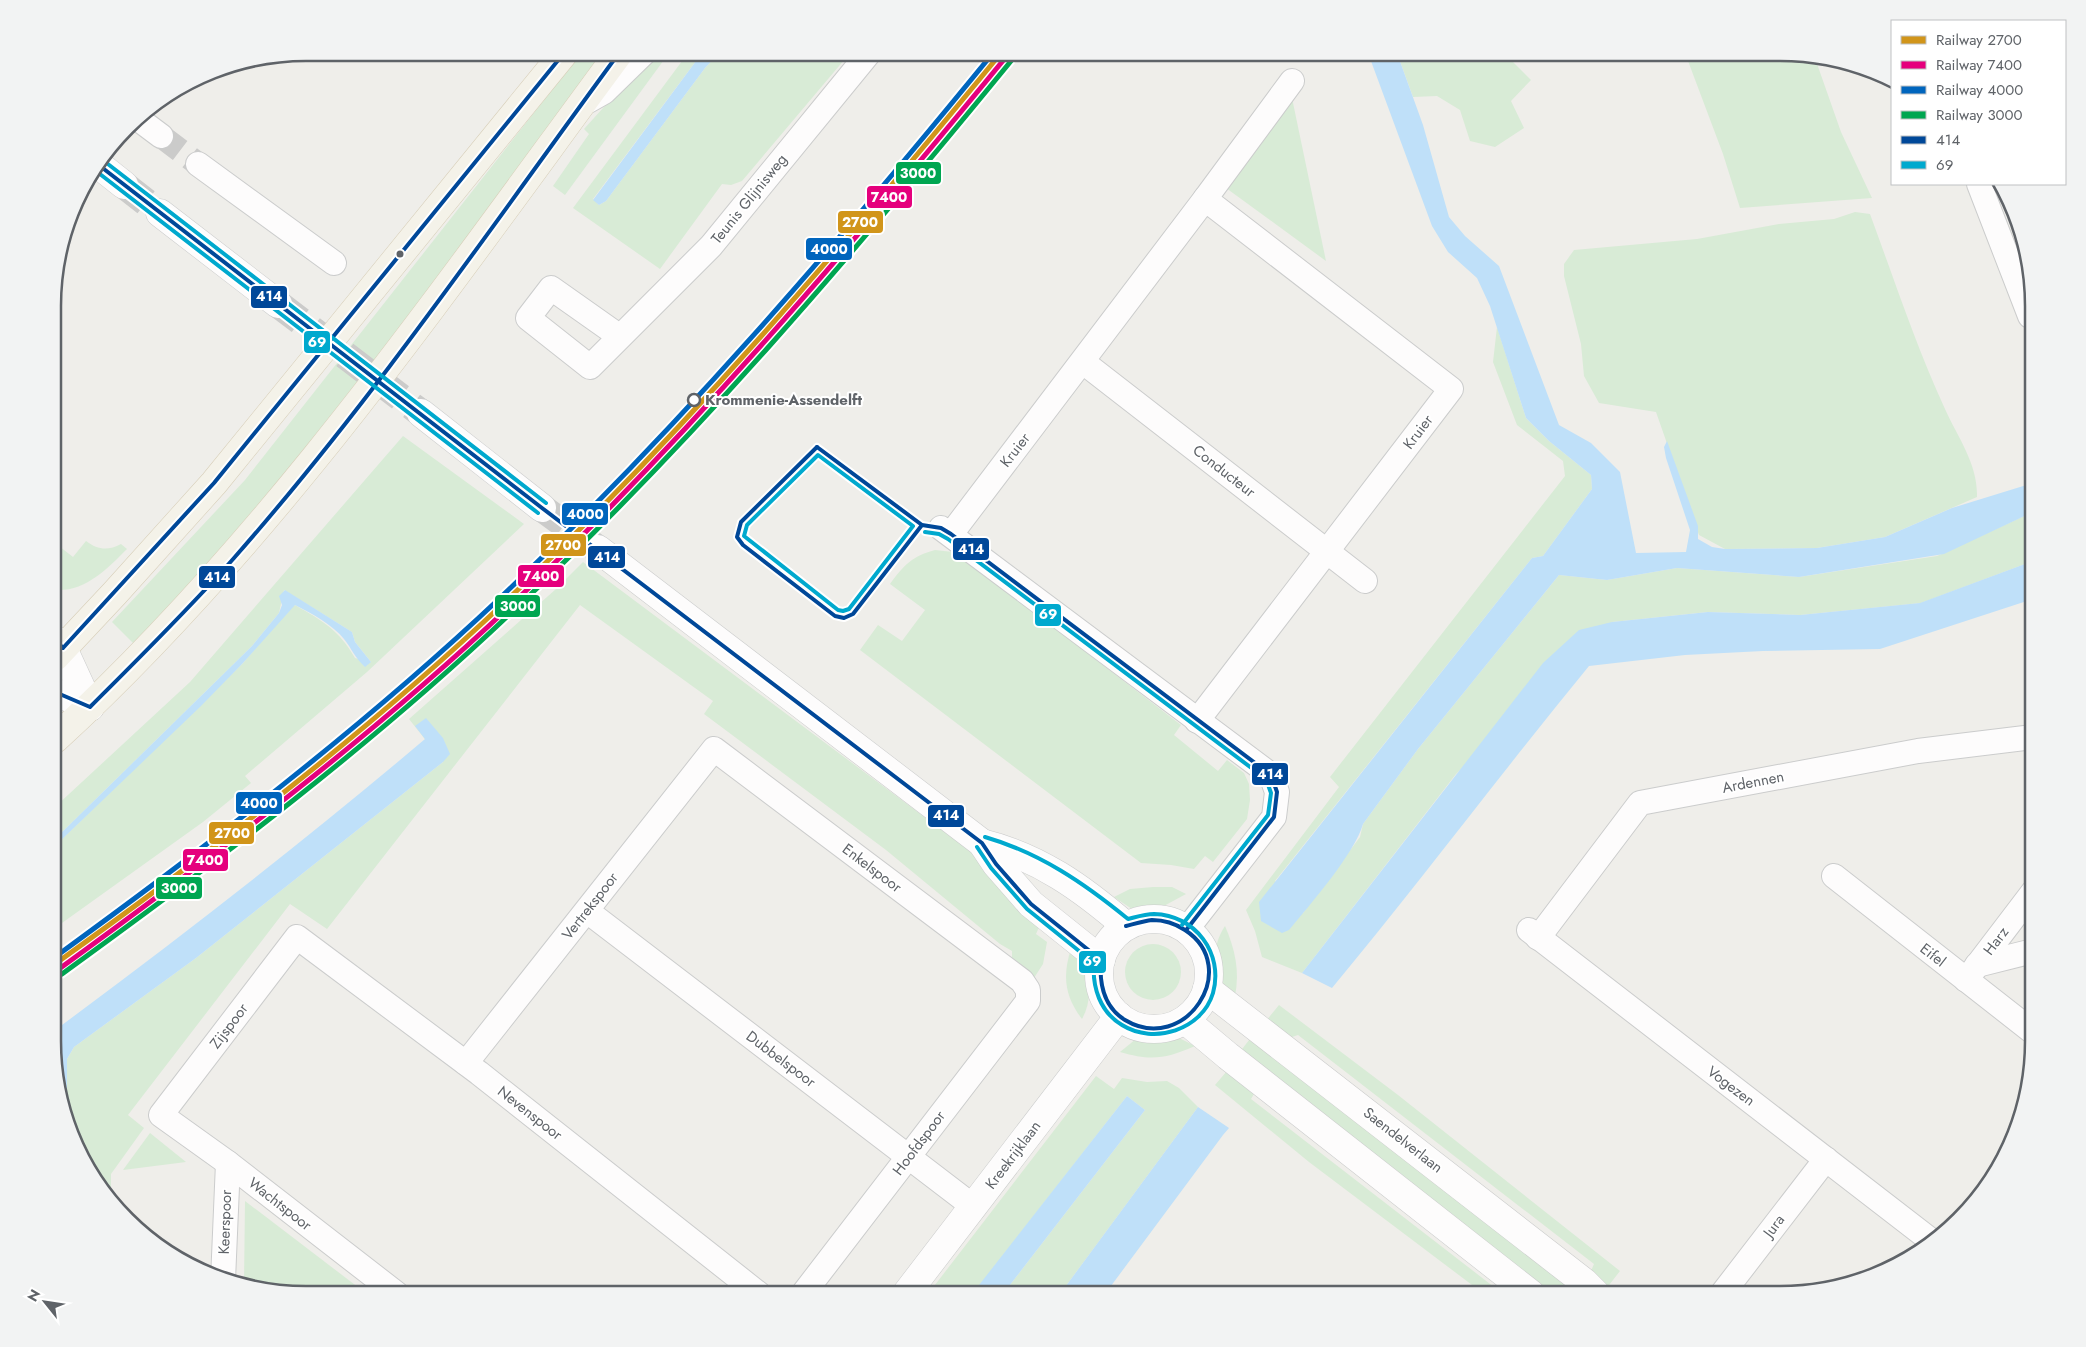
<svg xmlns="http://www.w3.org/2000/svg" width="2086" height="1347" viewBox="0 0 2086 1347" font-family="Jost,sans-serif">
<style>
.green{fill:#d8ebd6}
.water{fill:#bfe0f9}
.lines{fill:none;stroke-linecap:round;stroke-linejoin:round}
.minor-tunnel{stroke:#cbcbca;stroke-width:24;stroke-dasharray:24 12;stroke-linecap:butt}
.tertiary-tunnel{stroke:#cbcbca;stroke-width:28;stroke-dasharray:28 14;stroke-linecap:butt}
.minor-casing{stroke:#cbcccc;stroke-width:26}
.tertiary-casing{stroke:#cbcccc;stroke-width:29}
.primary-casing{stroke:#d7ceb8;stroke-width:29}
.minor{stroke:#fdfcfc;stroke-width:24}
.tertiary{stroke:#fdfcfc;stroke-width:28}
.primary{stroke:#f4f2e9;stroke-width:28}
.bus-1-casing{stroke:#fff;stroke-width:8}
.bus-2-casing{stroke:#fff;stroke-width:8}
.bus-1{stroke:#004899;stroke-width:4}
.bus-2{stroke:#00a9ce;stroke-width:4}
.rail-1-casing{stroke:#fff;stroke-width:9}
.rail-2-casing{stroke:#fff;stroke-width:9}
.rail-3-casing{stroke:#fff;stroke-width:9}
.rail-4-casing{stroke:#fff;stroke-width:9}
.rail-1{stroke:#d1951a;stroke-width:5}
.rail-2{stroke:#e5007d;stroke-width:5}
.rail-3{stroke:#0065bd;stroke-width:5}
.rail-4{stroke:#00a651;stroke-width:5}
.bus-dot{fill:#5f6368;stroke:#fff;stroke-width:2}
.stop-dot{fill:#fff;stroke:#5f6368;stroke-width:2.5}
.labels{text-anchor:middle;stroke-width:4;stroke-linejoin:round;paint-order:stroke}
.street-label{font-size:15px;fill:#5f6368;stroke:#fff}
.stop-label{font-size:15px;font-weight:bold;fill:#5f6368;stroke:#fff;text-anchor:start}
.rim{fill:none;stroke:#5f6368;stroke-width:2.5}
.line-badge{stroke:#fff;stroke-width:2}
.badge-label{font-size:14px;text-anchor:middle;font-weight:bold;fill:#fff}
</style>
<rect width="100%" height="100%" fill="#efeeea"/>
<!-- green -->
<g class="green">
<path d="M 581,53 L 603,53 L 430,288 L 245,526 L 135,645 L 112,622 L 245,480 Z"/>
<path d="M 653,53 L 669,53 L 565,195 L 553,186 L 589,134 L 584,129 Z"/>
<path d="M 688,53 L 702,53 L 593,199 L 599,205 L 606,201 L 705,68 L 719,53 L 850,53 L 742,181 L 731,185 L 722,184 L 660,269 L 573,208 Z"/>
<path d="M 1397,53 L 1497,53 L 1510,59 L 1531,80 L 1511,101 L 1524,128 L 1495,147 L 1470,141 L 1460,110 L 1437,96 L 1413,97 Z"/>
<path d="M 1685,53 L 1780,53 L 1815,58 L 1841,132 L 1872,198 L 1740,208 L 1723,154 Z"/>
<path d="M 1292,98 L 1326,261 L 1226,188 Z"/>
<path d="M 1855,212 L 1870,214 C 1894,279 1916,346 1945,409 C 1958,438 1978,464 1977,497 L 1885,537 L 1817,548 L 1725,549 L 1699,535 L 1656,412 L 1599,403 L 1584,376 L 1581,344 L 1564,276 L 1564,264 L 1574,250 L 1697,239 L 1779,224 L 1834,219 Z"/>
<path d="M 1497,327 L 1526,418 L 1549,441 L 1591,475 L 1592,489 L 1543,556 L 1532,558 L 1275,881 L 1303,913 L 1360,837 L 1363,824 L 1418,749 L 1559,575 L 1607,580 L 1677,568 L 1799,577 L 1937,556 L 2033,512 L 2033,561 L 1921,603 L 1800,615 L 1708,612 L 1612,622 L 1456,774 L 1302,973 L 1262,957 L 1255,931 L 1246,910 L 1339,787 L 1330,777 L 1565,476 L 1563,461 L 1517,425 L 1493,362 Z"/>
<path d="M 403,436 L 524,524 L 367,672 L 245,776 L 251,783 L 203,822 L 55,928 L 55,846 L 243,663 L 290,608 L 295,605 C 323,621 339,630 355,658 L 371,662 L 355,642 L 352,632 L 284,590 L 279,613 L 252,646 L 55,839 L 55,807 L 190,682 Z"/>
<path d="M 86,541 C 98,550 108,551 121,544 L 127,549 C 107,569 85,592 55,590 L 55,543 L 73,557 Z"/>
<path d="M 935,550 L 953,552 L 970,563 L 1181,725 L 1174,735 L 1218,771 L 1227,760 L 1244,773 L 1249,784 L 1250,800 L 1247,819 L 1213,862 L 1205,856 L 1194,869 L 1171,865 L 1141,863 L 860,650 L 878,625 L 902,641 L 925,610 L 890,584 C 904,565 912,556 935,550 Z"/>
<path d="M 583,562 L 982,860 L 1040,925 L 1036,934 L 1047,942 L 1043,964 L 1034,978 L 1012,962 L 1012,951 L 1000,944 L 886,850 L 704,714 L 713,701 L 580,605 L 327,929 L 290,904 L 128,1115 L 144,1128 L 111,1174 L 111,1200 L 87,1168 L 67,1109 L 67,1059 L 74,1047 L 196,958 L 443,762 L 409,719 L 556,589 Z"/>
<path d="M 1153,887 L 1172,887 L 1186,894 L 1162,907 L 1132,909 L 1114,897 L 1130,889 Z"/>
<path d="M 1225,926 C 1235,949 1240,971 1235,996 C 1211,981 1210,948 1225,926 Z"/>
<circle cx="1153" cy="972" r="28"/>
<path d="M 1071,949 C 1089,967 1095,996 1082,1019 C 1065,997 1062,976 1071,949 Z"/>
<path d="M 1279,1005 L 1398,1095 L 1620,1271 L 1606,1289 L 1590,1273 L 1594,1264 L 1298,1035 L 1289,1038 L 1266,1021 Z"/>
<path d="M 1253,1035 L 1583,1294 L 1547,1294 L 1290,1096 L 1239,1053 Z"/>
<path d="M 1167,1036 L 1181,1039 L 1195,1046 C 1165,1059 1151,1061 1120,1052 L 1136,1039 Z"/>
<path d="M 1227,1071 L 1255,1092 L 1251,1099 L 1503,1294 L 1484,1294 L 1309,1162 L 1215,1085 Z"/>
<path d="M 1096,1076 L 1114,1089 L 1122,1078 L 1147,1082 L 1167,1081 L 1179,1088 L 1198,1107 L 1060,1294 L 1003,1294 L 1145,1110 L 1127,1096 L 973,1294 L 928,1294 Z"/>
<path d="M 150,1133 L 186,1162 L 123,1170 Z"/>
<path d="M 245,1201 L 367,1294 L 306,1294 L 244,1284 Z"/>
</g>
<!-- water -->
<g class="water">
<path d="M 702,53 L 719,53 L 705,68 L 606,201 L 599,205 L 593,200 Z"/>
<path d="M 1368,53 L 1397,53 L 1423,125 L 1449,217 L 1465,236 L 1499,266 L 1559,425 L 1591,443 L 1620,472 L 1636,553 L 1686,552 L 1690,530 L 1666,458 L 1664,447 L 1667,441 L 1698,526 L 1698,539 L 1712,547 L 1725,549 L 1817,548 L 1885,537 L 1952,508 L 2033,483 L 2033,512 L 1944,554 L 1799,577 L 1677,568 L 1607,580 L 1559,575 L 1418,749 L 1363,824 C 1355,853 1309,906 1289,930 L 1282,933 L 1261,921 L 1259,902 L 1532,558 L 1543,556 L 1592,489 L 1591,475 L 1549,441 L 1526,418 L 1490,306 L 1477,278 L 1448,252 L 1432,226 Z"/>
<path d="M 2033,561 L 2033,599 L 1880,649 L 1763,651 L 1685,655 L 1589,666 C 1502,772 1420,882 1332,988 L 1302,973 L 1543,663 L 1579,630 L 1612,622 L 1708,612 L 1800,615 L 1920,603 Z"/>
<path d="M 285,590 L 352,632 L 355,642 L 371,662 L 365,667 C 355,658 352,649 344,639 C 333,625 311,613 295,605 L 243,663 L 201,706 L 55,846 L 55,839 L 252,646 L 279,613 L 282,605 L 279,596 Z"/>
<path d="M 426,718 L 443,738 L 450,754 L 443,762 L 196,958 L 74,1047 L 67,1059 L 67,1109 C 59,1087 46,1051 58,1028 C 183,935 306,840 425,739 L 415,726 Z"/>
<path d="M 1127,1096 L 1145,1110 L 1003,1294 L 972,1294 Z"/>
<path d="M 1198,1107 L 1229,1128 L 1223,1135 L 1105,1294 L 1060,1294 Z"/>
</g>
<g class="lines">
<!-- minor-tunnel -->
<path class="minor-tunnel" d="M 161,136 L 198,164"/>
<!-- tertiary-tunnel -->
<g class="tertiary-tunnel">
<path d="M 124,185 L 160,213"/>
<path d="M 278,304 L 421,413"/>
<path d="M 542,508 L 598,549"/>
</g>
<!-- minor casing -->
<g class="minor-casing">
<g id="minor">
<path d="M 588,101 L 604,92 L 644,53"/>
<path d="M 137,118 L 161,136"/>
<path d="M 198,164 L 334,263"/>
<path d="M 1979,184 L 2030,316"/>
<path d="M 1205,199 L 1292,81"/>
<path d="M 619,336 L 551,288 L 528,318 L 590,367 L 711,246 L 869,53"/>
<path d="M 1083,362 L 1365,581"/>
<path d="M 941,528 L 1271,775 L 1277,792 L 1274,817 L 1187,929"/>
<path d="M 951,534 L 1205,199 L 1451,389 L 1197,721"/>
<path d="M 1834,876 L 2033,1032"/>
<path d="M 587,911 L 974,1207"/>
<path d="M 1529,930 L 1933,1242"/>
<path d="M 1538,938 L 1640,803 L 1918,751 L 2033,737"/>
<path d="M 1977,965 L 2033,951"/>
<path d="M 1966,980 L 2033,892"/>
<path d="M 466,1063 L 714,749 L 1022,981 L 1028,990 L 1028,1001 L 803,1294"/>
<path d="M 223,1280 L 228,1163"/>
<path d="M 397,1294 L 228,1163 L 161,1115 L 297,937 L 479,1073 L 759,1294"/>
<path d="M 1722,1294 L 1826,1159"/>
</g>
</g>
<!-- tertiary casing -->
<g class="tertiary-casing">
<g id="tertiary">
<path d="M 100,166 L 124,185"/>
<path d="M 160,213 L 278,304"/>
<path d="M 421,413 L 542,508"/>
<path d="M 598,549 L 982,843 L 996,864 L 1031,904 L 1101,960"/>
<path d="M 55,640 L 63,648 L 90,707"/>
<path d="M 55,692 L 90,707"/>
<path d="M 982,843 C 1039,857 1082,888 1126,926"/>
<circle cx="1154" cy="974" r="55"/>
<path d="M 1207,989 L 1584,1282 L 1596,1294"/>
<path d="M 1185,1020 L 1228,1056 L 1531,1294"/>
<path d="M 906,1294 L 1119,1016"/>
</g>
</g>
<!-- primary casing -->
<g class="primary-casing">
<g id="primary">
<path d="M 55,657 L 115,593 L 214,483 L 564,53"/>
<path d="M 55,739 C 274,538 443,291 619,53"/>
</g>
</g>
<!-- minor -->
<use href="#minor" class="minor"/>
<!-- tertiary -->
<use href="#tertiary" class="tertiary"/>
<!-- primary -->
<use href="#primary" class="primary"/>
<!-- bus-1 casing -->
<g class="bus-1-casing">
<g id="bus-1">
<path d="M 100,166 L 542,508 L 982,843 L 996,864 L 1031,904 L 1101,960"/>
<path d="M 817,447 L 922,525 L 941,528 L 951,534 L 1271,775 L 1277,792 L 1274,817 L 1187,929"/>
<path d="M 817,447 L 741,522 L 737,537 L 743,545 L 835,616 L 844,618 L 853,614 L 922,525"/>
<path d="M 55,640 L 63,648 L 214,483 L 564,53"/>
<path d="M 55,692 L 90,707 C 139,658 188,610 234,558 C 374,399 494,223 619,53"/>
<path d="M 1101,960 C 1099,984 1104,1007 1125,1020 C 1185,1056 1243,968 1185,930 C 1176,924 1163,920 1152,920 C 1144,921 1134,924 1126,926"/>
</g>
</g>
<!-- bus-2 casing -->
<g class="bus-2-casing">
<g id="bus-2">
<path d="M 104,161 L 546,503"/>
<path d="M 96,171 L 538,513"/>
<path d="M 818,455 L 913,526 L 849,609 L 843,611 L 838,610 L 744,536 L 747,525 Z"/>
<path d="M 925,532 L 939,534 L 948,539 L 1266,779 L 1271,793 L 1268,815 L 1182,925"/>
<path d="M 977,847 L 991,868 L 1027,909 L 1094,963 C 1092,987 1100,1012 1122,1025 C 1154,1045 1202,1030 1213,993 C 1224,953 1195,915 1154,914 C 1145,914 1136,917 1128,919 C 1084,883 1040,853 985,837"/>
</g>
</g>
<!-- bus-1 -->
<use href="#bus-1" class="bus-1"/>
<!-- bus-2 -->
<use href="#bus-2" class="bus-2"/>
<!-- rail-1 casing -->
<g class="rail-1-casing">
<path id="rail-1" d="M 55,964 C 211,852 364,735 504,603 C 684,433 844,245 1001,53"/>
</g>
<!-- rail-2 casing -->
<g class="rail-2-casing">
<path id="rail-2" d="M 59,969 C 214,856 368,740 508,608 C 688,437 849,249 1006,57"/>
</g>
<!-- rail-3 casing -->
<g class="rail-3-casing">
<path id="rail-3" d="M 55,957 C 209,845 361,729 500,598 C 678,429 838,243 993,53"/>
</g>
<!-- rail-4 casing -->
<g class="rail-4-casing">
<path id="rail-4" d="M 62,974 C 218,861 372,745 512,612 C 693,442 854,253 1011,61"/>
</g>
<!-- rail-1 -->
<use href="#rail-1" class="rail-1"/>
<!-- rail-2 -->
<use href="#rail-2" class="rail-2"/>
<!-- rail-3 -->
<use href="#rail-3" class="rail-3"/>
<!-- rail-4 -->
<use href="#rail-4" class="rail-4"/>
</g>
<!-- markers -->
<circle class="bus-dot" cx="400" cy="254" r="4.5"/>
<circle class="stop-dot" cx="694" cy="400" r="6"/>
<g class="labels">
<!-- street labels -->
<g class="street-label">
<text transform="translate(749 199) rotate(-51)" y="5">Teunis Glijnisweg</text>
<text transform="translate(1418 432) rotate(-53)" y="5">Kruier</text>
<text transform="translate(1015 450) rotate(-52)" y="5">Kruier</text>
<text transform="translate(1224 471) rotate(38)" y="5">Conducteur</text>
<text transform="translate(1753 782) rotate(-11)" y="5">Ardennen</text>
<text transform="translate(872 868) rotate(37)" y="5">Enkelspoor</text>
<text transform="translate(590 906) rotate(-52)" y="5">Vertrekspoor</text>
<text transform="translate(1996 941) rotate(-53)" y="5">Harz</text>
<text transform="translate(1933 955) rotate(38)" y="5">Eifel</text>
<text transform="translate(229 1026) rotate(-53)" y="5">Zijspoor</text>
<text transform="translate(781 1059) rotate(37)" y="5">Dubbelspoor</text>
<text transform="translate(1731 1086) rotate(37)" y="5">Vogezen</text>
<text transform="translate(530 1113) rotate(38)" y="5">Nevenspoor</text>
<text transform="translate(1403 1140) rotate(38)" y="5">Saendelverlaan</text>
<text transform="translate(919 1143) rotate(-53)" y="5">Hoofdspoor</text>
<text transform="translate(1013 1155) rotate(-53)" y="5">Kreekrijklaan</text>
<text transform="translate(280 1204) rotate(38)" y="5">Wachtspoor</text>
<text transform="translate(225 1222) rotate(-88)" y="5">Keerspoor</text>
<text transform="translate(1774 1226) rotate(-53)" y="5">Jura</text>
</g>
<!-- stop labels -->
<g class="stop-label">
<text x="705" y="405">Krommenie-Assendelft</text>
</g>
</g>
<!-- crop -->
<path d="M0 0H2086V1347H0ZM306 61H1780A245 245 0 0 1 2025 306V1041A245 245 0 0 1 1780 1286H306A245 245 0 0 1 61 1041V306A245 245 0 0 1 306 61Z" fill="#f2f3f3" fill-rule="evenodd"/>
<path class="rim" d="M306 61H1780A245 245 0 0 1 2025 306V1041A245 245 0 0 1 1780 1286H306A245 245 0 0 1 61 1041V306A245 245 0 0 1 306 61Z"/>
<g class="line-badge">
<rect x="895" y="161" width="47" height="24" rx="5" fill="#00a651"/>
<rect x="866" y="185" width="47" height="24" rx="5" fill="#e5007d"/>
<rect x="837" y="210" width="47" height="24" rx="5" fill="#d1951a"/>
<rect x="805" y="237" width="48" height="24" rx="5" fill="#0065bd"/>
<rect x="250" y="285" width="38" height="24" rx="5" fill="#004899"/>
<rect x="303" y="330" width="28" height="24" rx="5" fill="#00a9ce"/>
<rect x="561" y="502" width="48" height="24" rx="5" fill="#0065bd"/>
<rect x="540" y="533" width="47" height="24" rx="5" fill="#d1951a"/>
<rect x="952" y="537" width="38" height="24" rx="5" fill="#004899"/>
<rect x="587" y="545" width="39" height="24" rx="5" fill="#004899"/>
<rect x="517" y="564" width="48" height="24" rx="5" fill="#e5007d"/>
<rect x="198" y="565" width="38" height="24" rx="5" fill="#004899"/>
<rect x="494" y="594" width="47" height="24" rx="5" fill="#00a651"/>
<rect x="1034" y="603" width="28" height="24" rx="5" fill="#00a9ce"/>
<rect x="1251" y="762" width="38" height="24" rx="5" fill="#004899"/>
<rect x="235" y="791" width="48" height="24" rx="5" fill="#0065bd"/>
<rect x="927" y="804" width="38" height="24" rx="5" fill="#004899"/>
<rect x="208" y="821" width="47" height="24" rx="5" fill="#d1951a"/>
<rect x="182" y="848" width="47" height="24" rx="5" fill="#e5007d"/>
<rect x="155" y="876" width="48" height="24" rx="5" fill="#00a651"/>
<rect x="1078" y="950" width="29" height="24" rx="5" fill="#00a9ce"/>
</g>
<g class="badge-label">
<text x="918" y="178">3000</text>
<text x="889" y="202">7400</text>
<text x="860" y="227">2700</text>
<text x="829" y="254">4000</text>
<text x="269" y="301">414</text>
<text x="317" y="347">69</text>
<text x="585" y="519">4000</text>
<text x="563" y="550">2700</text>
<text x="971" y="554">414</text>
<text x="607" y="562">414</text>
<text x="541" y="581">7400</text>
<text x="217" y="582">414</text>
<text x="518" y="611">3000</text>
<text x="1048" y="619">69</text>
<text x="1270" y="779">414</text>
<text x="259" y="808">4000</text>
<text x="946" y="820">414</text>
<text x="232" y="838">2700</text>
<text x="205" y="865">7400</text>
<text x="179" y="893">3000</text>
<text x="1092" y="966">69</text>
</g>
<!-- legend -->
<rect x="1891" y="20" width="175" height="165" fill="#ffffff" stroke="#bfc1c3"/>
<rect x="1901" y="36" width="25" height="8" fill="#d1951a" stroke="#bfc1c3"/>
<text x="1936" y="45" font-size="15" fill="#5f6368">Railway 2700</text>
<rect x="1901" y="61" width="25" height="8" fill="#e5007d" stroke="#bfc1c3"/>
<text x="1936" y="70" font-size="15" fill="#5f6368">Railway 7400</text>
<rect x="1901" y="86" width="25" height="8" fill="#0065bd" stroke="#bfc1c3"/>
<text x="1936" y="95" font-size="15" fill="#5f6368">Railway 4000</text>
<rect x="1901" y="111" width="25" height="8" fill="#00a651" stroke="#bfc1c3"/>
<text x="1936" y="120" font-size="15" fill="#5f6368">Railway 3000</text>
<rect x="1901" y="136" width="25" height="8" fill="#004899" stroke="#bfc1c3"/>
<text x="1936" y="145" font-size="15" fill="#5f6368">414</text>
<rect x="1901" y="161" width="25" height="8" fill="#00a9ce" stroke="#bfc1c3"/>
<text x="1936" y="170" font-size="15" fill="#5f6368">69</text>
<!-- north arrow -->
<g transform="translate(45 1302) rotate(300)" stroke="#ffffff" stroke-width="4" paint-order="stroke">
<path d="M0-4L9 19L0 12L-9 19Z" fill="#5f6368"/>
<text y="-8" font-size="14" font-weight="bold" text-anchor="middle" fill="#5f6368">N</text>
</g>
</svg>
